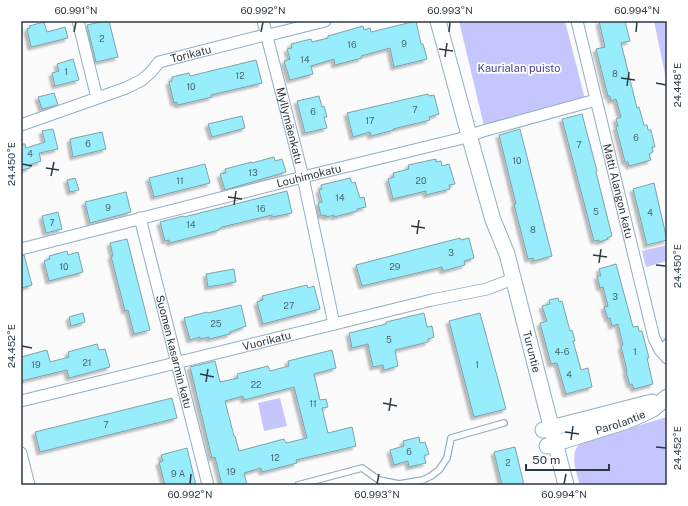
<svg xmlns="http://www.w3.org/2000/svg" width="688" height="506" viewBox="0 0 688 506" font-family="'Public Sans',sans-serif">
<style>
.green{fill:#c6c6fe}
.building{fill:#98edfd;stroke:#7ea2aa;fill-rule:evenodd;filter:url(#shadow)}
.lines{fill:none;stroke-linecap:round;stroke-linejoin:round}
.lane-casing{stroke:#92afc1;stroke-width:8}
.street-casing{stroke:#92afc1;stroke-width:13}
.secondary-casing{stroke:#92afc1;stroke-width:17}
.lane{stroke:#fff;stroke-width:5.5}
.street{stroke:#fff;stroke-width:11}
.secondary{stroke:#fff;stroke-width:15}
.ticks{fill:none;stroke:#2e3a42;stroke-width:1.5}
.labels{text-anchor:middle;stroke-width:3.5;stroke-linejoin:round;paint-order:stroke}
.number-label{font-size:9px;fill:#486771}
.street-label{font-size:11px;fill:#2e3a42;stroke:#fff}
.park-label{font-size:11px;fill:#4a4097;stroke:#fff}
.neatline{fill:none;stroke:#2e3a42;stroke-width:1.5}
.ticks-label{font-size:10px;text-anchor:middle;fill:#2e3a42}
</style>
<defs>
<filter id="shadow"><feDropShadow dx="-3" dy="3" stdDeviation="1" flood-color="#0004"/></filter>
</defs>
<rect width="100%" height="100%" fill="#fbfbfb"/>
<!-- green -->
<g class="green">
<path d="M 459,21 L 565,21 L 585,99 L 484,126 Z"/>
<path d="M 654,21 L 667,21 L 667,84 Z"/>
<path d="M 667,245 L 667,261 L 646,267 L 642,251 Z"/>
<path d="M 280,398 L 287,426 L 264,431 L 258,403 Z"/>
<path d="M 667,417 L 667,485 L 580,485 C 577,475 570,455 578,446 C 579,444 581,443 583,442 Z"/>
</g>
<!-- building -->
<g class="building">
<path d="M 105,21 L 109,21 L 118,57 L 96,62 L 87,25 Z"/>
<path d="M 416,21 L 421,44 L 423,44 L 427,59 L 394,67 L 390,48 L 361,56 L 362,58 L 335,65 L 334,59 L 311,66 L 313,74 L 290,80 L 284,61 L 290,59 L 287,49 L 292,48 L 291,44 L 311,39 L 312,42 L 328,38 L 328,36 L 363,26 L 364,30 L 370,28 L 371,32 Z"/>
<path d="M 599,21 L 625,21 L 630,41 L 621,43 L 637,108 L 639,107 L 644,125 L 647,125 L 648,130 L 651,130 L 655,147 L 652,147 L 653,152 L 649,154 L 651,160 L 629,166 L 628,162 L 625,162 L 616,127 L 618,126 L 616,119 L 621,117 L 616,99 L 611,101 L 610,96 L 608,96 L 596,49 L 605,47 Z"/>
<path d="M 44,22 L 47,32 L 65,27 L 68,38 L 31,47 L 27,29 L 30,28 L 29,26 Z"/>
<path d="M 73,59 L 79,80 L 55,86 L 52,73 L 59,71 L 57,64 Z"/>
<path d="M 256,60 L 262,83 L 211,95 L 212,97 L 178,105 L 177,102 L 174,103 L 169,82 L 172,81 L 172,77 L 189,73 L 190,76 Z"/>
<path d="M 54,93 L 58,105 L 42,109 L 38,97 Z"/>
<path d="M 428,94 L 429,96 L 434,95 L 439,114 L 429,117 L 430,120 L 393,129 L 394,130 L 371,136 L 370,132 L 353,137 L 347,113 Z"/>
<path d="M 319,96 L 322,107 L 324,106 L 327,117 L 324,117 L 327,128 L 305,133 L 297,101 Z"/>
<path d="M 582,114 L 597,171 L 596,172 L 612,236 L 607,238 L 608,239 L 599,242 L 599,240 L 594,241 L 562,119 Z"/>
<path d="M 242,116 L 245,128 L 212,137 L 208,124 Z"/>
<path d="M 53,129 L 58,149 L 39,153 L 41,161 L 29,165 L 30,168 L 21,170 L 21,144 L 25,144 L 26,148 L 45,142 L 42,131 Z"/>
<path d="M 520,129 L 552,256 L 534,261 L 533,258 L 528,259 L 514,204 L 516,204 L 499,135 Z"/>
<path d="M 102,132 L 106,149 L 73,157 L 70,139 Z"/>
<path d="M 274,157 L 275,161 L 282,159 L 286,172 L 225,190 L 220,174 L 226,173 L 225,169 L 252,162 L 252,163 Z"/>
<path d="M 436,159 L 436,162 L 441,161 L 442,166 L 449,164 L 455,184 L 449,185 L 450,189 L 426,195 L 426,191 L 393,199 L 388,179 L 394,177 L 393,173 L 409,169 L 408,165 Z"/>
<path d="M 205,164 L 210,183 L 154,197 L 149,178 Z"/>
<path d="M 75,178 L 79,190 L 70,192 L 67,180 Z"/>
<path d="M 350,178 L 352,183 L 355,182 L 360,198 L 364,197 L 366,207 L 357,209 L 357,211 L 334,217 L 334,215 L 326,217 L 326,215 L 321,216 L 318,203 L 322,202 L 319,190 L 322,189 L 321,185 Z"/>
<path d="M 654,183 L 667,240 L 647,245 L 633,189 Z"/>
<path d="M 287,191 L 292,213 L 272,217 L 272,215 L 222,227 L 219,229 L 219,230 L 170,243 L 169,240 L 165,241 L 160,222 L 183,216 L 184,217 Z"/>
<path d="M 126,192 L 131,212 L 90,223 L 85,202 Z"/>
<path d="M 58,212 L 62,229 L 46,233 L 42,216 Z"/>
<path d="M 460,238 L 461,240 L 469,238 L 474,258 L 464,261 L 465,265 L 443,271 L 442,267 L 362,286 L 356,265 Z"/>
<path d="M 127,239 L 150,330 L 134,334 L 128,310 L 125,311 L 111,256 L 113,256 L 110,243 Z"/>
<path d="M 67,251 L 68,255 L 78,252 L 83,272 L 49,281 L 44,261 L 50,259 L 49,256 Z"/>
<path d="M 24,255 L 32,285 L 21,288 L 21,256 Z"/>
<path d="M 616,264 L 633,327 L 638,326 L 639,331 L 642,331 L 649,358 L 647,358 L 653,384 L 634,389 L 632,384 L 630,385 L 626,372 L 627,371 L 621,346 L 623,345 L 618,324 L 612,326 L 610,318 L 608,319 L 604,307 L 608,306 L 603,287 L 600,288 L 597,276 L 601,276 L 599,269 Z"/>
<path d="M 234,269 L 236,282 L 208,287 L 206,274 Z"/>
<path d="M 307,285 L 308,288 L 314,286 L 320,309 L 263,324 L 257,302 L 263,300 L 262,296 Z"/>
<path d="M 558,298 L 559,302 L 562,301 L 570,331 L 572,330 L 575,341 L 573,341 L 581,370 L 588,368 L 592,387 L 566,394 L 557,363 L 551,364 L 540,323 L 547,321 L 542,306 L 550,304 L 549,300 Z"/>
<path d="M 241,305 L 246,326 L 230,332 L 230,334 L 209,339 L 209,337 L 200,339 L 200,337 L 190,340 L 184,318 L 207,312 L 208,313 Z"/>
<path d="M 83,313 L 85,322 L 71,326 L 69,317 Z"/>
<path d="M 424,313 L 427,327 L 432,326 L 434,337 L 428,339 L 428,342 L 395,350 L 398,366 L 384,370 L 383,365 L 373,367 L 368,344 L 352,348 L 349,333 L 386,324 L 386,322 Z"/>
<path d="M 480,313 L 506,409 L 474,417 L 449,321 Z"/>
<path d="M 97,344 L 99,350 L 105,349 L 110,367 L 69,378 L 67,370 L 21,381 L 21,357 L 47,350 L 50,362 L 69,357 L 68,352 Z"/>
<path d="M 332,350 L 336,368 L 314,374 L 320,400 L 326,399 L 328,407 L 322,408 L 328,433 L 352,427 L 356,446 L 296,460 L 297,463 L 262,472 L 261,468 L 244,473 L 247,485 L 222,485 L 215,457 L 212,458 L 190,367 L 215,361 L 220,382 L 238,378 L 237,374 L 268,366 L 270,371 L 289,366 L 288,361 ZM 294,387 L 307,438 L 286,443 L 284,439 L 239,451 L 235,436 L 234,436 L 225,401 L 243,396 L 244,400 Z"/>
<path d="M 172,398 L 177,418 L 40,452 L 35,432 Z"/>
<path d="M 419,437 L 420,443 L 425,442 L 429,454 L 424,456 L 426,463 L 409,467 L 408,461 L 394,465 L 390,450 L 404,446 L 403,441 Z"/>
<path d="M 515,447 L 524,485 L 502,485 L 494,452 Z"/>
<path d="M 187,448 L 196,485 L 165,485 L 159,462 L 163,461 L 161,455 Z"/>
</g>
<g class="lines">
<!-- lane casing -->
<g class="lane-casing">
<g id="lane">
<path d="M 660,350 L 667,342"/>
<path d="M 298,485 L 362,468 L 379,480 L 399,484 L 423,480 L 431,476 L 439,470 L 447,458 L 451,438 L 504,423"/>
</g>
</g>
<!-- street casing -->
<g class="street-casing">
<g id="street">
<path d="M 78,21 L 97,98"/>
<path id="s1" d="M 263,21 L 303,177 L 334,324"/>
<path id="s2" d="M 577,21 L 654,338 L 660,350 L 667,358"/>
<path id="s3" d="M 21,125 L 126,88 L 142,80 L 151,72 L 159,62 L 265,35 L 273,34 L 325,21"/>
<path id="s4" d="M 140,218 L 208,485"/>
<path id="s5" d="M 21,249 L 303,177 L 459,139 L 483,131 L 596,100"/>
<path id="s6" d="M 21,401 L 432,300 L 487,289 L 513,279"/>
<path d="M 21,453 L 29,485"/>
</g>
</g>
<!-- secondary casing -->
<g class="secondary-casing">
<g id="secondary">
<path id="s7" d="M 438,21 L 469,135 L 493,220 L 507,254 L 566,485"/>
<path d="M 543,430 L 652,402"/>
<path id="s8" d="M 547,446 L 624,422 L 641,415 L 653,409 L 667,397"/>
</g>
</g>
<!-- lane -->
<use href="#lane" class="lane"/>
<!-- street -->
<use href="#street" class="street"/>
<!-- secondary -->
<use href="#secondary" class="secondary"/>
</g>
<!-- ticks -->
<path class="ticks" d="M 74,32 L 76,22M 261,32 L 263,22M 449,32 L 450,22M 636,32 L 637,22M 439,49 L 453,51M 445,57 L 447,43M 621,78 L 635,80M 656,83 L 666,85M 627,86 L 629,72M 22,164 L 32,166M 46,168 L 59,170M 51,176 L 54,162M 228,197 L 242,199M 234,205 L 236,191M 411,226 L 425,228M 417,234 L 419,220M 593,255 L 607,257M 599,263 L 601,249M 656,265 L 666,266M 22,346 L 32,348M 200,374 L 214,377M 206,382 L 208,369M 383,403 L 397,406M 389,411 L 391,398M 565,432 L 579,434M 571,440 L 573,426M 656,447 L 666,448M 190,484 L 191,474M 377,484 L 379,474M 564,484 L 566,474"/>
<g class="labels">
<!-- number labels -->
<g class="number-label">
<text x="102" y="42">2</text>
<text x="404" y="47">9</text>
<text x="352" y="48">16</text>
<text x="305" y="63">14</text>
<text x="66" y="75">1</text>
<text x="615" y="77">8</text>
<text x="240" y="79">12</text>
<text x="191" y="90">10</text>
<text x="415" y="113">7</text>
<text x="313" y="115">6</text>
<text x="370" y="124">17</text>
<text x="636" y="141">6</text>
<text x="88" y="147">6</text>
<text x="579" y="148">7</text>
<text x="30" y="157">4</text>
<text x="517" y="164">10</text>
<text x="253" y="176">13</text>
<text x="180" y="184">11</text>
<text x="421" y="184">20</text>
<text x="340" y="201">14</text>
<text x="108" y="211">9</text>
<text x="261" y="212">16</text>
<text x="596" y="215">5</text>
<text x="650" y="216">4</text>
<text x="52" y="226">7</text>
<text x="191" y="228">14</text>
<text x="533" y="233">8</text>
<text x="451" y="256">3</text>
<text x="64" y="270">10</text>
<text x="395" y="270">29</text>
<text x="615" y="300">3</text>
<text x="289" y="309">27</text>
<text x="216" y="327">25</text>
<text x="389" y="343">5</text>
<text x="562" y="355">4-6</text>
<text x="635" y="355">1</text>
<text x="87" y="366">21</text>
<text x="36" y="368">19</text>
<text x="477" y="368">1</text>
<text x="569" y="378">4</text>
<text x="256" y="388">22</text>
<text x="313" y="407">11</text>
<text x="106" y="428">7</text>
<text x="409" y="455">6</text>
<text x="275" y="461">12</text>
<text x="508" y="466">2</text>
<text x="231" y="475">19</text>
<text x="178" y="477">9 A</text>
</g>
<!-- street labels -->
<g class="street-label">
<text dy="4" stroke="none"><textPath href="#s3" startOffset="187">Torikatu</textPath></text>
<text dy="4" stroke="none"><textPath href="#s1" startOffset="108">Myllymäenkatu</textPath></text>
<text dy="4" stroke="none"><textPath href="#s5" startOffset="297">Louhimokatu</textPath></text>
<text dy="4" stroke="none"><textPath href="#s2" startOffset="175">Matti Alangon katu</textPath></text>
<text dy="4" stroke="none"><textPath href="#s6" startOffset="253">Vuorikatu</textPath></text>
<text dy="4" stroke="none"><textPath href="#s4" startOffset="138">Suomen kasarmin katu</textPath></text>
<text dy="4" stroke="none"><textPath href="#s7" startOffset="344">Turuntie</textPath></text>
<text dy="4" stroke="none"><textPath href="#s8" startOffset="77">Parolantie</textPath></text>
</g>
<!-- park labels -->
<g class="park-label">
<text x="519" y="72">Kaurialan puisto</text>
</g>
</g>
<!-- border -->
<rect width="688" height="506" fill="none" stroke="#ffffff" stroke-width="44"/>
<!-- scale -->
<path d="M526 464v6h83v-6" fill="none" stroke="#2e3a42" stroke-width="2"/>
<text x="532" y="464" font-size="12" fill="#2e3a42" stroke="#ffffff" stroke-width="3" paint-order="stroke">50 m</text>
<rect x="22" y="22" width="644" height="462" class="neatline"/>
<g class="ticks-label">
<text x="76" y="14">60.991°N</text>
<text x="263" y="14">60.992°N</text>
<text x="450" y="14">60.993°N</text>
<text x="637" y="14">60.994°N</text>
<text transform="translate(677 85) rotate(-90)" y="4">24.448°E</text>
<text transform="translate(11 164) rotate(-90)" y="4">24.450°E</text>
<text transform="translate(677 266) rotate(-90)" y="4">24.450°E</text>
<text transform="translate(11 346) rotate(-90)" y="4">24.452°E</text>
<text transform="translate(677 448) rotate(-90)" y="4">24.452°E</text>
<text x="190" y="498">60.992°N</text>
<text x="377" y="498">60.993°N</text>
<text x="564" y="498">60.994°N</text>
</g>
</svg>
